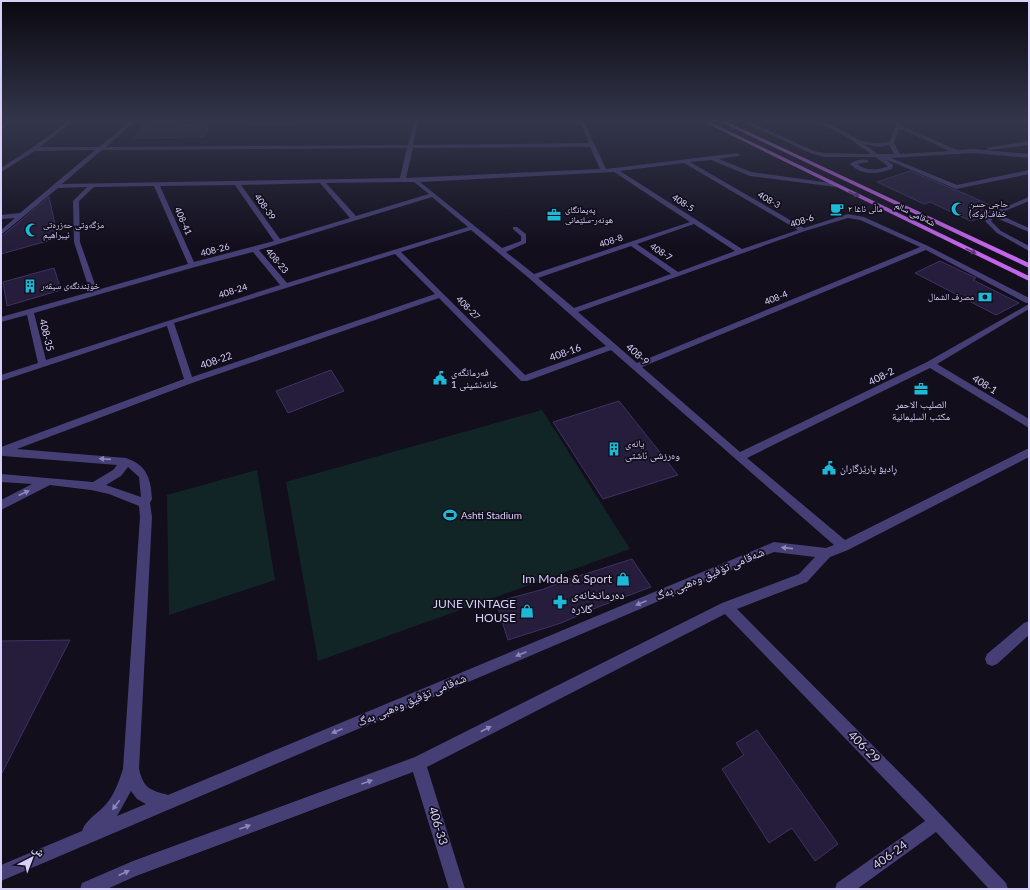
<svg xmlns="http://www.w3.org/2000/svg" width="1030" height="890" viewBox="0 0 1030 890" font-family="Lato,'Noto Naskh Arabic',sans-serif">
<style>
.green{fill:#122526}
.building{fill:#251d3b;stroke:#3f3264}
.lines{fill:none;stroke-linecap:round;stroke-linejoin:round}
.minor{fill:#453f76;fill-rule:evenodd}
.major{fill:#c165ea;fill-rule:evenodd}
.oneway{fill:#613579}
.oneway2{fill:#8e88b8}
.labels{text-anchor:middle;stroke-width:3.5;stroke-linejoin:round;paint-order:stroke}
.far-street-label{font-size:9px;fill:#d7d0f9;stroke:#120e1c}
.far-poi-label{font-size:9px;fill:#d7d0f9;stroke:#120e1c;text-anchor:start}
.street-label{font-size:10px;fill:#d7d0f9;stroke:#120e1c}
.poi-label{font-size:10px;fill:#d7d0f9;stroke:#120e1c;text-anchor:start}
.near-street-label{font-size:12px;fill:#d7d0f9;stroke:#120e1c}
.near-poi-label{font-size:12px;fill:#d7d0f9;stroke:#120e1c;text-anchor:end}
</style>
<rect width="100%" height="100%" fill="#120e1c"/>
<!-- green -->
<g class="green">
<path d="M 542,410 L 630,549 L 318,661 L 286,482 Z"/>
<path d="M 257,470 L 275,580 L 169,615 L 167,495 Z"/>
</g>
<!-- building -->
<g class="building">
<path d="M 149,122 L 179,122 L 176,125 L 213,124 L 203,137 L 133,138 L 141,130 L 141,126 L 145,126 Z"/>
<path d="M 910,171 L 970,196 L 998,209 L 990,212 L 988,215 L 971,221 L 930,202 L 924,204 L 877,182 Z"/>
<path d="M 49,197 L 58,238 L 1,254 L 1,237 Z"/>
<path d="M 940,261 L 976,278 L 973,280 L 1019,303 L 996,315 L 915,273 Z"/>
<path d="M 54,268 L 61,290 L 7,306 L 3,282 Z"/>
<path d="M 331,370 L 344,391 L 288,413 L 276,391 Z"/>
<path d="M 619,401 L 678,475 L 603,499 L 553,422 Z"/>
<path d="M 632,559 L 651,587 L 598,607 L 561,623 L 508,640 L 496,602 L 544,589 L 563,581 Z"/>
<path d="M 70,640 L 1,775 L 1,641 Z"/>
<path d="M 757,730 L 838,844 L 815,861 L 792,828 L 769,843 L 722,769 L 744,755 L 736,743 Z"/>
</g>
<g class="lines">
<!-- minor -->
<g class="minor">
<path d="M 7,122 L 12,122 L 1,130 L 1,126 Z"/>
<path d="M 67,122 L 72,122 L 40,147 L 99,147 L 129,122 L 134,122 L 106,147 L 408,145 L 414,122 L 418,122 L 413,145 L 589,143 L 580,122 L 584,122 L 606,169 L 737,153 L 740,155 L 739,156 L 719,159 L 751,172 L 838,184 L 838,186 L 836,187 L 750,176 L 711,160 L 690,162 L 804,228 L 848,214 L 864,217 L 928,246 L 1029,298 L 1029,303 L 1026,303 L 926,250 L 642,367 L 740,452 L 927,362 L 1029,304 L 1029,309 L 937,364 L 1029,419 L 1029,428 L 930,368 L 747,458 L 845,540 L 1029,448 L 1029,457 L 848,550 L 830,557 L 807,582 L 737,609 L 923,796 L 1006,883 L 1008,889 L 989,889 L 936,832 L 857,889 L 835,889 L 837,883 L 925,821 L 725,614 L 427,767 L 465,889 L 449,889 L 413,772 L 136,876 L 107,889 L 80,889 L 82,883 L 133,861 L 415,757 L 722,603 L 799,574 L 815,557 L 774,552 L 1,881 L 1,865 L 82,831 C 85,820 100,812 107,803 C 115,793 119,781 123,769 L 140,517 L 139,506 L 109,494 L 91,490 L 50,485 L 1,510 L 1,500 L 32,484 L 1,482 L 1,474 L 93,482 L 113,470 L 117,465 L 3,456 L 1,455 L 1,447 L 184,379 L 167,326 L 1,381 L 1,375 L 38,363 L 27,315 L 1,322 L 1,317 L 90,292 L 74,242 L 73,201 L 87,187 L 58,188 L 1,235 L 1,230 L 15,218 L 1,219 L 1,215 L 20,213 L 95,150 L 35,151 L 1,172 L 1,168 L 32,148 ZM 590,147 L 600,169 L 406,178 L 413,148 ZM 407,148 L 400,178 L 62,184 L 102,150 ZM 684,163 L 798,230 L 742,249 L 620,171 ZM 614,172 L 690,222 L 534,274 L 506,252 L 526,243 L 526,234 L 517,227 L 513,227 L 513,229 L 521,236 L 521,241 L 502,248 L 420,182 ZM 400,182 L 414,182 L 429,194 L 356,216 L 326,183 ZM 320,183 L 350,218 L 280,239 L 241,185 ZM 235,185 L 274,241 L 194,262 L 160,186 ZM 154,186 L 188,264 L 97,290 L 80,242 L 79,201 L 94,187 ZM 432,197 L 468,227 L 287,283 L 259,250 ZM 848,218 L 860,220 L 920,247 L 637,363 L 578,312 L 805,231 ZM 694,224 L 735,251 L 678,272 L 637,244 ZM 471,230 L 530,279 L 606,346 L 525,375 L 401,252 ZM 631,246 L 671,274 L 574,308 L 538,278 ZM 253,252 L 280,285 L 46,360 L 34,313 L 195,267 ZM 395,254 L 435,294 L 192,377 L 174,323 ZM 439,298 L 521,381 L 527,381 L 611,350 L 834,545 L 826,548 L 774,542 L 168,795 C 150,790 144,789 139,769 L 152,517 L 150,503 L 152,499 C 151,479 147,465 126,458 L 17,449 L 192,383 ZM 128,467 L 139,477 L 141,497 L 106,485 L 121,476 ZM 131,791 L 137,799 L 146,804 L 117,816 Z"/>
<path d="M 249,122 L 308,122 L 306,123 L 251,124 L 249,124 Z"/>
<path d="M 744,122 L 750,122 L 814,151 L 824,153 L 871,154 L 847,137 L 817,122 C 831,122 845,133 857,139 C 866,144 880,143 889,142 L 897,122 L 901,122 L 900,125 L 957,150 L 973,149 L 1029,154 L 1029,158 L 973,153 L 891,158 L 957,185 L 1029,170 L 1029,174 L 956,189 L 885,159 L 893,165 L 892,169 C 878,174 862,176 850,164 C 854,160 864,158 869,161 L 868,162 L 857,164 C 866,171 878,171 888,166 L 875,157 L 824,157 L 810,153 ZM 899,128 L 950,151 L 900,154 L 894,143 ZM 864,144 L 880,147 L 889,145 L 894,154 L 878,154 Z"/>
<path d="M 1029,141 L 1029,145 L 989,150 L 986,148 Z"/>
<path d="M 1029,197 L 1029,201 L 998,214 L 1029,228 L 1029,232 L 994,217 L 991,221 L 1001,231 L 1029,246 L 1029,251 L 997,233 L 985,221 L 991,213 Z"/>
<path d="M 1029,621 L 1029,635 L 997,664 L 992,666 L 987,664 L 985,659 L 987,654 L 1024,623 Z"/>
</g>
<!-- major -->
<g class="major">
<path d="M 704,122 L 710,122 L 1029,276 L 1029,281 Z"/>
<path d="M 721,122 L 727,122 L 1029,263 L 1029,268 Z"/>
</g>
</g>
<!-- one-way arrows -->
<defs><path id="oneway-solid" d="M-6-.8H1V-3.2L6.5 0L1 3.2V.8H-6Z"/></defs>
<g class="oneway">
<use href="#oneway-solid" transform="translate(854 194) rotate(26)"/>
<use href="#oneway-solid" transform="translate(971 251) rotate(26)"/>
</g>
<g class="oneway2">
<use href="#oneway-solid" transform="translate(105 459) rotate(-176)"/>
<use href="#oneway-solid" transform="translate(24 493) rotate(-25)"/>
<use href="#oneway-solid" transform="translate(787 548) rotate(-174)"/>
<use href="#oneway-solid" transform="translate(641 603) rotate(157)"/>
<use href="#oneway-solid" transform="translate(521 654) rotate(157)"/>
<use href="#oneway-solid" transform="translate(486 729) rotate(-27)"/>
<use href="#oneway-solid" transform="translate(337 731) rotate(157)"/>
<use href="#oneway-solid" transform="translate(367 782) rotate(-20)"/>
<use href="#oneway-solid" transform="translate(116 805) rotate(127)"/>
<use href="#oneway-solid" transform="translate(245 827) rotate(-20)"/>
<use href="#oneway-solid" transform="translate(124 873) rotate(-24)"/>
</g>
<!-- sky -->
<linearGradient id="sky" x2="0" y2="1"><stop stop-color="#0a080f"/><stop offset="0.49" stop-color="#33364b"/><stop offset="1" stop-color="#33364b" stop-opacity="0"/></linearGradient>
<rect width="1030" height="247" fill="url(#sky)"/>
<!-- icons -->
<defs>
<g id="cafe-bare" transform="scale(1.08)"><path d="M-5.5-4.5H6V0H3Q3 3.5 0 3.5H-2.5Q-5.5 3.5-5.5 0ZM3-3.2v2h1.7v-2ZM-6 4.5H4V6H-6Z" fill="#1dbad8" stroke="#120e1c" stroke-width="2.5" paint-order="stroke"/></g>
<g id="mosque-bare" transform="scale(1.08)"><path d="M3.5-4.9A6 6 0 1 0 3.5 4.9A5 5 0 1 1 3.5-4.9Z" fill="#1dbad8" stroke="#120e1c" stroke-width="2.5" paint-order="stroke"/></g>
<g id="office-bare" transform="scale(1.08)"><path d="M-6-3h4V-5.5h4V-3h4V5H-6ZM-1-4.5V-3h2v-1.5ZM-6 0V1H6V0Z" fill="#1dbad8" stroke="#120e1c" stroke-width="2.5" paint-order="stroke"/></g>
<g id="building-bare" transform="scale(1.08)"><path d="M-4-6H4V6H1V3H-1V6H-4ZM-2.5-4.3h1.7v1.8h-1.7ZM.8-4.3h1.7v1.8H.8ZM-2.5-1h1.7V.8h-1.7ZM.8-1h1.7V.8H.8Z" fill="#1dbad8" stroke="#120e1c" stroke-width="2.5" paint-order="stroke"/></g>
<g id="bank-bare" transform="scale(1.08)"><path d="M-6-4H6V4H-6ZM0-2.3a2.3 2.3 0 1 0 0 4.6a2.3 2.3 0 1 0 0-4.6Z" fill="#1dbad8" stroke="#120e1c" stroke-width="2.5" paint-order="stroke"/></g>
<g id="civic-bare" transform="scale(1.08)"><path d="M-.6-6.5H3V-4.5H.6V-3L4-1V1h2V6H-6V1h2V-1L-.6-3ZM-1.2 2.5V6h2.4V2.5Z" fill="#1dbad8" stroke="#120e1c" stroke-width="2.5" paint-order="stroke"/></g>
<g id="stadium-bare" transform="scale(1.08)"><path d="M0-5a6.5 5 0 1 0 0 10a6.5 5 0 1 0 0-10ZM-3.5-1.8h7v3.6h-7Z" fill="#1dbad8" stroke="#120e1c" stroke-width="2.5" paint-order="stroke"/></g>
<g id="shop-bare" transform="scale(1.08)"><path d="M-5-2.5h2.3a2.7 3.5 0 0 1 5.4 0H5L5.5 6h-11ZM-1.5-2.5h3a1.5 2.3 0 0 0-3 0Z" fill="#1dbad8" stroke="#120e1c" stroke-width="2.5" paint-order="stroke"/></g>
<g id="pharmacy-bare" transform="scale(1.08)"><path d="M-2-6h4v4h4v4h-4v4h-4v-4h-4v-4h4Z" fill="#1dbad8" stroke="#120e1c" stroke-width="2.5" paint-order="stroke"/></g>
</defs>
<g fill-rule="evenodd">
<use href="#cafe-bare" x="837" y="209"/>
<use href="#mosque-bare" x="958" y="209"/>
<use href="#office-bare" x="554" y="215"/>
<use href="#mosque-bare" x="32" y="230"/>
<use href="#building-bare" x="30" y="286"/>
<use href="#bank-bare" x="985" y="297"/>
<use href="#civic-bare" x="440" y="378"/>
<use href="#office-bare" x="921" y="389"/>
<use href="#building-bare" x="614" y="449"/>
<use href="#civic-bare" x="829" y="468"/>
<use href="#stadium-bare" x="450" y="515"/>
<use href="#shop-bare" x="623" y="579"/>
<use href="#pharmacy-bare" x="560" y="602"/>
<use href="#shop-bare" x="527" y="611"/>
</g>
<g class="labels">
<!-- far-street labels -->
<g class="far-street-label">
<text transform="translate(769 200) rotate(30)" y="3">408-3</text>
<text transform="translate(683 203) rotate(33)" y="3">408-5</text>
<text transform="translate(265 207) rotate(55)" y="3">408-39</text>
<text transform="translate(915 214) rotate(26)" y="3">شەقامی سالم</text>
<text transform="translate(183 221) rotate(66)" y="3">408-41</text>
<text transform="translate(802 221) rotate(-18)" y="3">408-6</text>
<text transform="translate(611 241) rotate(-18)" y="3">408-8</text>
<text transform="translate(215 250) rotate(-14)" y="3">408-26</text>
<text transform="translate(661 252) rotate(34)" y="3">408-7</text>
<text transform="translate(277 261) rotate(50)" y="3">408-23</text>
<text transform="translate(233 291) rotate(-17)" y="3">408-24</text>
<text transform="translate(776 298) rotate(-22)" y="3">408-4</text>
<text transform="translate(468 308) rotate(45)" y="3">408-27</text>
</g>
<!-- far-poi labels -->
<g class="far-poi-label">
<text x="969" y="207">حاجی حسن<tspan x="969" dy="10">(لوکه)خفاف</tspan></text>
<text x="848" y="212">ماڵی ئاغا ۲</text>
<text x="565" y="213">پەیمانگای<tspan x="565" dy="10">هونەر-سلێمانی</tspan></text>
<text x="43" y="228">مزگەوتی حەزرەتی<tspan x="43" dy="10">ئیبراهیم</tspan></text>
<text x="41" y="289">خوێندنگەی سیڤەر</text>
<text x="974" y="300" text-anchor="end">مصرف الشمال</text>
</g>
<!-- street labels -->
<g class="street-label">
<text transform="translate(47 335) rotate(76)" y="4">408-35</text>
<text transform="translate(565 352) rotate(-20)" y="4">408-16</text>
<text transform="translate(638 354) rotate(42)" y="4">408-9</text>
<text transform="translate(216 360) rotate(-19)" y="4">408-22</text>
<text transform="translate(881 376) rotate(-27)" y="4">408-2</text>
<text transform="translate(985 384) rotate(31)" y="4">408-1</text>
</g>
<!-- poi labels -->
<g class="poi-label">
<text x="451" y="376">فەرمانگەی<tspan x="451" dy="12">خانەنشینی 1</tspan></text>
<text x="921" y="408" text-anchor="middle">الصليب الاحمر<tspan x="921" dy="12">مكتب السليمانية</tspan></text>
<text x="625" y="447">یانەی<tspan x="625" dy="12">وەرزشی ئاشتی</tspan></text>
<text x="840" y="472">ڕادیۆ پارێزگاران</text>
<text x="461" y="519">Ashti Stadium</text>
</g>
<!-- near-street labels -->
<g class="near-street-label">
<text transform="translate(710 574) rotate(-23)" y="4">شەقامی تۆفیق وەهبی بەگ</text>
<text transform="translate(412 700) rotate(-23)" y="4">شەقامی تۆفیق وەهبی بەگ</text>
<text transform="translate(864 747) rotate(45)" y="4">406-29</text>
<text transform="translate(438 826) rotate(73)" y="4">406-33</text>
<text transform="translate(890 855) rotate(-36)" y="4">406-24</text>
</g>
<!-- near-poi labels -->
<g class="near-poi-label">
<text x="612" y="583">Im Moda &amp; Sport</text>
<text x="571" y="599" text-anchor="start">دەرمانخانەی<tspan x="571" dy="14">گلارە</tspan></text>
<text x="516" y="608">JUNE VINTAGE<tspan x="516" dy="14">HOUSE</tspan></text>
</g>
</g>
<!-- border -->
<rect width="1030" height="890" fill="none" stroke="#d7d0f9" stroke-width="4"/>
<!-- north arrow -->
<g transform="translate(32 858) rotate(42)" stroke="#120e1c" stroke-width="3" paint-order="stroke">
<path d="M0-3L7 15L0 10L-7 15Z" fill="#d7d0f9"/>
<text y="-6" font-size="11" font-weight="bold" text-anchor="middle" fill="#d7d0f9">ش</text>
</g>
</svg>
